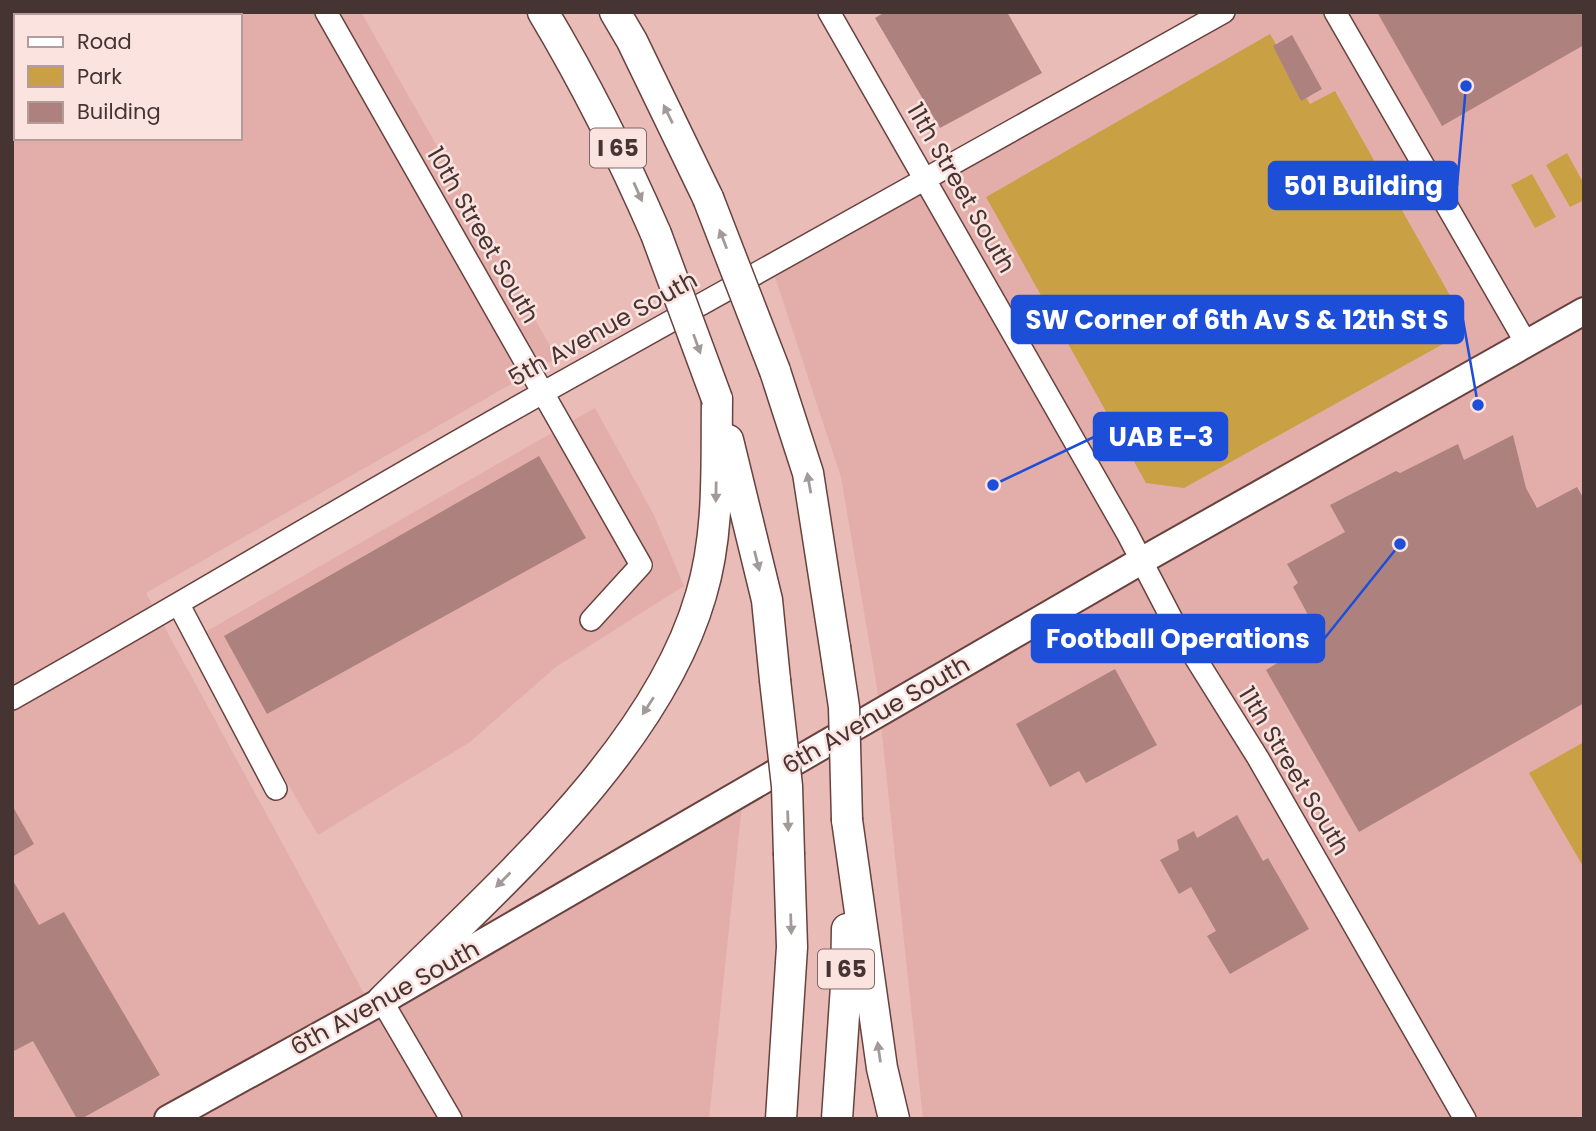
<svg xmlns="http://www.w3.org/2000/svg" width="1596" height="1131" viewBox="0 0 1596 1131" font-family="Poppins,sans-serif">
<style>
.built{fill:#e3aea9;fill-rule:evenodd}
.park{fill:#c9a044}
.building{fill:#ad827e}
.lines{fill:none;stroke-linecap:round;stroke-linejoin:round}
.minor-casing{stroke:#67423e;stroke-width:24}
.major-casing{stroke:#67423e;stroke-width:30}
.highway-casing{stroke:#67423e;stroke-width:33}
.minor{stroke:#fff;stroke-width:21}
.major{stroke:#fff;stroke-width:26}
.highway{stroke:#fff;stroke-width:30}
.highway-bridge-casing{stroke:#67423e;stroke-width:33;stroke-linecap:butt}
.highway-bridge{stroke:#fff;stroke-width:30}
.oneway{fill:#a29a98}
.labels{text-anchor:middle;stroke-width:5;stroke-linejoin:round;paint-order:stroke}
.shield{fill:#fbe3e0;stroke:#7c6866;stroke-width:2}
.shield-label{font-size:23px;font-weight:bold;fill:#463432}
.street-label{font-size:24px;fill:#463432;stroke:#fbe3e0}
.leader{fill:none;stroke:#1d4ed8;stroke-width:2.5}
.callout-dot{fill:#1d4ed8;stroke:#fbe3e0;stroke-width:2.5}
.callout{fill:#1d4ed8;stroke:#1d4ed8;stroke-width:2.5}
.callout-label{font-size:26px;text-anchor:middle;font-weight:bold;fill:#fff}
</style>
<rect width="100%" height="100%" fill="#eabcb7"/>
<!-- built -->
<g class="built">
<path d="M 12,12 L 361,12 L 557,358 L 146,593 L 378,1019 L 742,805 L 709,1119 L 12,1119 ZM 16,16 L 240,16 L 240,138 L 16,138 Z"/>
<path d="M 1234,12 L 1584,12 L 1584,1119 L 923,1119 L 877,688 L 841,477 L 775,277 Z"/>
<path d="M 595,408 L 654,515 L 684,586 L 556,667 L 470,742 L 318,835 L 200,635 Z"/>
</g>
<!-- park -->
<g class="park">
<path d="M 1270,34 L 1310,104 L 1335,91 L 1457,308 L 1440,317 L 1452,339 L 1184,488 L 1146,483 L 986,197 Z"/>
<path d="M 1567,153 L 1584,184 L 1584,200 L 1570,207 L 1546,165 Z"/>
<path d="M 1532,174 L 1556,217 L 1535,228 L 1511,185 Z"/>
<path d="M 1584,742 L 1584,868 L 1529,773 Z"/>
</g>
<!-- building -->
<g class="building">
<path d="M 885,12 L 1007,12 L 1042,73 L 940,128 L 875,18 Z"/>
<path d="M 1377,12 L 1584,12 L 1584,45 L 1442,126 Z"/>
<path d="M 1292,35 L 1322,89 L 1301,101 L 1273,46 Z"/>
<path d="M 1513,435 L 1526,488 L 1537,508 L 1577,487 L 1584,499 L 1584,703 L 1359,832 L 1266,670 L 1320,637 L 1293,587 L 1298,583 L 1287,564 L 1345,532 L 1330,505 L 1396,471 L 1400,473 L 1458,444 L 1464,460 Z"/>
<path d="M 539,456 L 586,538 L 267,714 L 224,636 Z"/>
<path d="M 1115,669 L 1157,745 L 1086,783 L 1079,771 L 1050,787 L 1016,724 Z"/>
<path d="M 12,805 L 34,844 L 12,857 Z"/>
<path d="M 1237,815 L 1263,861 L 1268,858 L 1309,929 L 1230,974 L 1207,936 L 1216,931 L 1191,887 L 1179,894 L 1160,860 L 1179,850 L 1177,840 L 1194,831 L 1197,838 Z"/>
<path d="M 12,879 L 39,925 L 64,912 L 160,1075 L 81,1119 L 77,1119 L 33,1041 L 12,1052 Z"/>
</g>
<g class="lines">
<!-- minor casing -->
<g class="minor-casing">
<g id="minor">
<path d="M 326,12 L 641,565 L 591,620"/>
<path d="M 829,12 L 1127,533 L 1176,627 L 1258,758 L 1465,1119"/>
<path d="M 1335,12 L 1526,343"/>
<path d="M 179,605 L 276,789"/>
<path d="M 12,699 C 191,598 367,491 546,391 C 771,264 998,139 1224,12"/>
<path d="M 382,1001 L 451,1119"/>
</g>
</g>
<!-- major casing -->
<g class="major-casing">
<path id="major" d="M 168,1119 L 382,1001 L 1141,561 L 1584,311"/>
</g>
<!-- highway casing -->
<g class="highway-casing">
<g id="highway">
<path d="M 543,12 C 586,84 623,158 656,234"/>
<path d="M 615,12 L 632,41 L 708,198"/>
<path d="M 775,371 L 808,473 L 835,647"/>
<path d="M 728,440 L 767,600 L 775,680"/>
<path d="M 847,820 L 882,1068 L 894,1119"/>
<path d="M 382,1001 C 495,888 656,751 701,595 C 720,532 716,465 717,399"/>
<path d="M 781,1119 L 792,947 L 789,855"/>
<path d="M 837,1119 L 846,986 L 847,929"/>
</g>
</g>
<!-- minor -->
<use href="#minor" class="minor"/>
<!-- major -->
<use href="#major" class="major"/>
<!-- highway -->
<use href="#highway" class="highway"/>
<!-- highway-bridge casing -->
<g class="highway-bridge-casing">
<g id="highway-bridge">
<path d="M 708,198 L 775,371"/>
<path d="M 656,234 L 717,399"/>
<path d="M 835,647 L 844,707 L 847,820"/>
<path d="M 775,680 L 787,786 L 789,855"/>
</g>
</g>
<!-- highway-bridge -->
<use href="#highway-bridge" class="highway-bridge"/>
</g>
<!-- one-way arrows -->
<defs><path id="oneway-solid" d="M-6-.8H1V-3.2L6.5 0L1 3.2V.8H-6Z" transform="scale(1.75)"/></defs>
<g class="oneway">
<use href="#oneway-solid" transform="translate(668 114) rotate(-116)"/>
<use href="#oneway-solid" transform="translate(638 192) rotate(66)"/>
<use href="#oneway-solid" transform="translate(723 239) rotate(-111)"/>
<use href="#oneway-solid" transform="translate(697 344) rotate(70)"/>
<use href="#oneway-solid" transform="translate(809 483) rotate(-100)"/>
<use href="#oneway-solid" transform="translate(716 492) rotate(91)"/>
<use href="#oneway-solid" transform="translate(757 561) rotate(76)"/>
<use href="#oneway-solid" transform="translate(648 706) rotate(123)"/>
<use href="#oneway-solid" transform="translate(788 821) rotate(88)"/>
<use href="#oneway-solid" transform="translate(503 880) rotate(135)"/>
<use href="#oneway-solid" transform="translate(791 924) rotate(88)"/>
<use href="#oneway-solid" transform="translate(879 1052) rotate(-98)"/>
</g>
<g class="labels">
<!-- shield labels -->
<g class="shield">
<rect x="590" y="128.5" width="56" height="39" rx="5"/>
<rect x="818" y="949.5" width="56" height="39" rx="5"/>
</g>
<g class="shield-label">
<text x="618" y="156">I 65</text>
<text x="846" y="977">I 65</text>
</g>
<!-- street labels -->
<g class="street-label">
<text transform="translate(961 188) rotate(60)" y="8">11th Street South</text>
<text transform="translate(483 235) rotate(60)" y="8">10th Street South</text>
<text transform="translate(603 329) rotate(-29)" y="8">5th Avenue South</text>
<text transform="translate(876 715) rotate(-30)" y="8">6th Avenue South</text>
<text transform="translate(1294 771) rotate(59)" y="8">11th Street South</text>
<text transform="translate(385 998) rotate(-29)" y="8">6th Avenue South</text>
</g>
</g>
<!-- callouts -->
<path class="leader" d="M1466 86L1457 186M1478 405L1463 320M993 485L1094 437M1400 544L1324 639"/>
<g class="callout-dot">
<circle cx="1466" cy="86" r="7"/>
<circle cx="1478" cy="405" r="7"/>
<circle cx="993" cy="485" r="7"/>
<circle cx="1400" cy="544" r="7"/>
</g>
<g class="callout">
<rect x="1269" y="162" width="188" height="47" rx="7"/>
<rect x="1012" y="296" width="451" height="47" rx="7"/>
<rect x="1094" y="413" width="133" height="47" rx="7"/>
<rect x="1032" y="615" width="292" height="47" rx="7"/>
</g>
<g class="callout-label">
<text x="1363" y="195">501 Building</text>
<text x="1237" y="329">SW Corner of 6th Av S &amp; 12th St S</text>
<text x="1161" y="446">UAB E-3</text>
<text x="1178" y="648">Football Operations</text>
</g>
<!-- border -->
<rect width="1596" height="1131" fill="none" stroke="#463432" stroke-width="28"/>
<!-- legend -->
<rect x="14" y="14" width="228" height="126" fill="#fbe3e0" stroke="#b39d9a" stroke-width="2"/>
<rect x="28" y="37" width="35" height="10" fill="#ffffff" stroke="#b39d9a" stroke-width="2"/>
<text x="77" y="49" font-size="21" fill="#463432">Road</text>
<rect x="28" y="66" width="35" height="21" fill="#c9a044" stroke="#b39d9a" stroke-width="2"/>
<text x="77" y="84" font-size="21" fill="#463432">Park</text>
<rect x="28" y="102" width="35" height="21" fill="#ad827e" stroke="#b39d9a" stroke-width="2"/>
<text x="77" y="119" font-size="21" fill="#463432">Building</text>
</svg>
